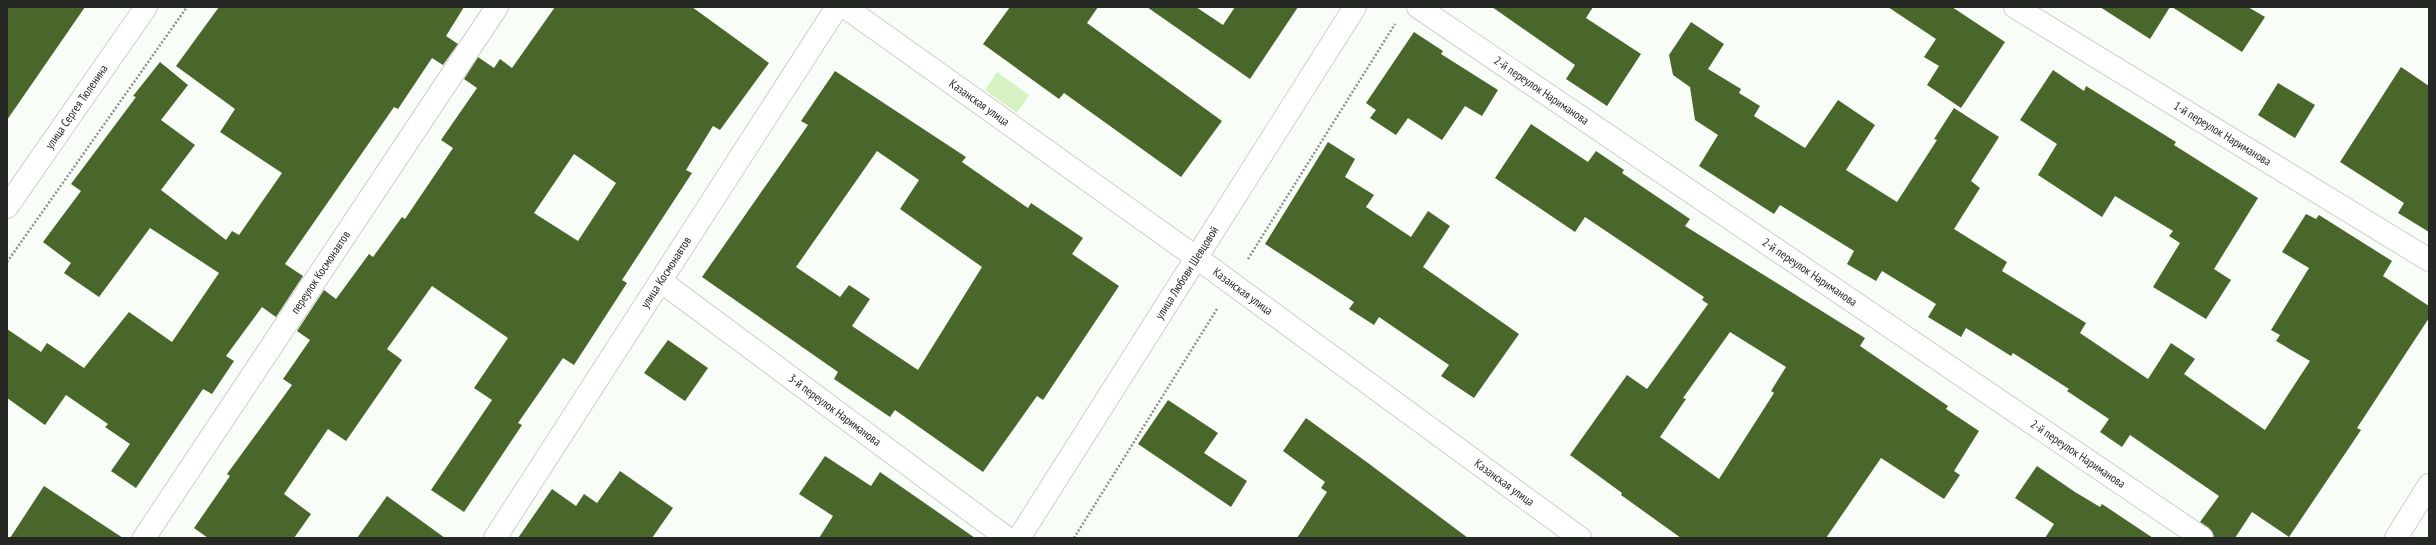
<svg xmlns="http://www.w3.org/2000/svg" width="2436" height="545" viewBox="0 0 2436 545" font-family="'PT Sans Narrow',sans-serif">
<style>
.green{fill:#d7f2c2}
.building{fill:#49672b;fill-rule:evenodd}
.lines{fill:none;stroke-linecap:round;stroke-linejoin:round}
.minor-casing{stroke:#cdd0ca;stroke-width:24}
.tertiary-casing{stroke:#cdd0ca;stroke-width:24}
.path{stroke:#8f928e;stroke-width:2.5;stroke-dasharray:2 2;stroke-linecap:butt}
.minor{stroke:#fff;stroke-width:22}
.tertiary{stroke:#fff;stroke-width:22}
.labels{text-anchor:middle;stroke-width:4;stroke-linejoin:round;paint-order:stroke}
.street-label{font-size:12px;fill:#262825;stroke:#fff}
</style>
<rect width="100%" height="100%" fill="#f9fdf7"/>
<!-- green -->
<path class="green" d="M 997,72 L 1029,95 L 1017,113 L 985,90 Z"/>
<!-- building -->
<g class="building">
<path d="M 7,7 L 85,7 L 7,120 Z"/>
<path d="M 219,7 L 464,7 L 446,36 L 458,44 L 443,65 L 432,58 L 398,109 L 394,107 L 285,264 L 303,276 L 276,317 L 262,307 L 226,356 L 234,361 L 212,394 L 203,389 L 136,488 L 111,471 L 130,444 L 105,427 L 108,424 L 66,395 L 45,425 L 7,398 L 7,329 L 41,352 L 47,343 L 84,368 L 129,312 L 172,342 L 219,273 L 150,228 L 99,297 L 64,273 L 71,263 L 43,242 L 81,191 L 71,184 L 136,97 L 133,96 L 160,62 L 188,85 L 161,120 L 195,145 L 161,190 L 226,240 L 232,231 L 239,235 L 282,173 L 220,132 L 235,109 L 176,66 Z"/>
<path d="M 555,7 L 692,7 L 769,63 L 720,130 L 713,126 L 686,170 L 692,173 L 622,280 L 627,283 L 574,365 L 563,358 L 518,423 L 522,425 L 464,512 L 431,490 L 492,400 L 474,388 L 508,338 L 432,286 L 387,349 L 402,360 L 346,441 L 328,429 L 284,494 L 311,514 L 294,538 L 208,538 L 194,528 L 230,476 L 227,474 L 292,385 L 283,379 L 310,340 L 297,331 L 324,290 L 336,299 L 369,254 L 373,257 L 402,217 L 405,219 L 453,148 L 441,140 L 477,88 L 464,79 L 478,57 L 494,68 L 500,59 L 512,68 ZM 574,154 L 616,183 L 578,241 L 534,213 Z"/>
<path d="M 1010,7 L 1098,7 L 1087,23 L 1222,121 L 1181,177 L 1064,93 L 1059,99 L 983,44 Z"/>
<path d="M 1147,7 L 1196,7 L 1223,25 L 1235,7 L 1298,7 L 1250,79 Z"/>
<path d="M 1492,7 L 1593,7 L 1586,18 L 1641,54 L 1607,106 L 1566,79 L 1575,65 Z"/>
<path d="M 1888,7 L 1952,7 L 2005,42 L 1961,108 L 1927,85 L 1939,66 L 1924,57 L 1936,39 Z"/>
<path d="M 2100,7 L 2170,7 L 2150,39 Z"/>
<path d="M 2172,7 L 2248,7 L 2265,17 L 2242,52 Z"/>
<path d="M 1691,22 L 1724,44 L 1708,69 L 1741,89 L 1739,93 L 1760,106 L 1754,116 L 1805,148 L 1838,100 L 1875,125 L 1846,170 L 1897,202 L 1937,140 L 1934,139 L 1954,108 L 1999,137 L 1971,181 L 1980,188 L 1954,229 L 2007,262 L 2002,271 L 2086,323 L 2080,333 L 2148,379 L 2171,343 L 2195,359 L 2184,374 L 2265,430 L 2310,361 L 2276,341 L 2280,335 L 2271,330 L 2309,268 L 2282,252 L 2306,214 L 2316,219 L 2319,215 L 2392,261 L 2383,276 L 2429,306 L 2429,318 L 2357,428 L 2361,430 L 2289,537 L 2252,512 L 2235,538 L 2214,538 L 2209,528 L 2200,522 L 2219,496 L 2130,435 L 2122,447 L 2100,432 L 2109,419 L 2067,391 L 2069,389 L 2013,353 L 2011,356 L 1966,328 L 1961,337 L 1928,317 L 1936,304 L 1882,271 L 1876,281 L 1847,264 L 1854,251 L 1780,205 L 1774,214 L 1699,166 L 1718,135 L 1695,120 L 1690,87 L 1673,75 L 1669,55 Z"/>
<path d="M 1414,32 L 1443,51 L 1441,54 L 1498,90 L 1482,116 L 1465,106 L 1442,140 L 1408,118 L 1396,135 L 1370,118 L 1376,110 L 1366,103 Z"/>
<path d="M 2401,67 L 2429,86 L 2429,232 L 2398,213 L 2404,203 L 2340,162 Z"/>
<path d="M 2053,70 L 2084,91 L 2086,86 L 2176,142 L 2174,145 L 2258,198 L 2214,269 L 2231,280 L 2206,319 L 2153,287 L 2180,243 L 2169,236 L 2173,231 L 2115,196 L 2102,217 L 2038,175 L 2057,144 L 2020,120 Z"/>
<path d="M 835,71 L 966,157 L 962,162 L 1028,208 L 1031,203 L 1083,238 L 1072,254 L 1119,286 L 1043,400 L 1037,396 L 983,472 L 895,410 L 890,417 L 834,379 L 838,372 L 702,277 L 808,125 L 801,121 ZM 877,151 L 919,180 L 900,209 L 982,267 L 918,370 L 852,326 L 870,299 L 849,285 L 840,297 L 796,267 Z"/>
<path d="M 2278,83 L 2315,105 L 2295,138 L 2258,115 Z"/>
<path d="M 1531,124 L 1588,162 L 1596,151 L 1624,170 L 1622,173 L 1690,219 L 1685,226 L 1865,338 L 1860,346 L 1948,406 L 1946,409 L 1979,431 L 1954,471 L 1960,475 L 1944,499 L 1881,458 L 1826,538 L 1681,538 L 1621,495 L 1622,493 L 1570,455 L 1627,375 L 1647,389 L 1708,304 L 1702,300 L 1704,297 L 1585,217 L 1575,232 L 1495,178 ZM 1730,332 L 1786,367 L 1771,391 L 1774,393 L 1719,479 L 1660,437 L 1686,399 L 1683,398 Z"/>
<path d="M 1328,142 L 1355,159 L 1345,177 L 1374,195 L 1366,207 L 1411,237 L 1428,211 L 1450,226 L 1423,267 L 1519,334 L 1474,398 L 1441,376 L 1449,365 L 1379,317 L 1374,325 L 1349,309 L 1354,302 L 1265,244 Z"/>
<path d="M 668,340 L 708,368 L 685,401 L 644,373 Z"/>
<path d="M 1168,400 L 1218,433 L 1204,453 L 1247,481 L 1231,507 L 1138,444 Z"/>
<path d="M 1306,418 L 1368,463 L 1468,538 L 1297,538 L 1327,492 L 1321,488 L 1325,482 L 1283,451 Z"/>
<path d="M 825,456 L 871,486 L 880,472 L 975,538 L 819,538 L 833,516 L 799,494 Z"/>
<path d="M 2037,466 L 2075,492 L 2100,507 L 2102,504 L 2153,538 L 2045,538 L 2054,524 L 2015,498 Z"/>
<path d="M 620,471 L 673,508 L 652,538 L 518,538 L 552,489 L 576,506 L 584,494 L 597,503 Z"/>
<path d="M 44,486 L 123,538 L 10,538 Z"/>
<path d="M 387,496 L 445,538 L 357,538 Z"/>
</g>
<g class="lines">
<!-- minor casing -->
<g class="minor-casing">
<g id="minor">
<path id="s1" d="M 845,7 L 1197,258 L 1580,538"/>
<path id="s2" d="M 1418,7 L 2202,538"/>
<path id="s3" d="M 2015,7 L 2429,260"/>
<path id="s4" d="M 7,207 L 146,7"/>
<path id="s5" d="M 662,282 L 1007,538"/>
<path id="s6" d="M 144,538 L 497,7"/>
<path id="s7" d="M 495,538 L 837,7"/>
<path d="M 2396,538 L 2429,485"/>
</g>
</g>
<!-- tertiary casing -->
<g class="tertiary-casing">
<g id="tertiary">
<path id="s8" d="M 1019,538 L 1355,7"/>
</g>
</g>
<!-- path -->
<g class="path">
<path d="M 1248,259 L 1395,24"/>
<path d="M 7,262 L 187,7"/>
<path d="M 1074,538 L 1217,309"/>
</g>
<!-- minor -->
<use href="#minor" class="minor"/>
<!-- tertiary -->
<use href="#tertiary" class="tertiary"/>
</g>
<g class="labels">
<!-- street labels -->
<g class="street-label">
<text dy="4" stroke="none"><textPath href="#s2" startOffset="149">2-й переулок Нариманова</textPath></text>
<text dy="4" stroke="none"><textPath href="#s1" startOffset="165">Казанская улица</textPath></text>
<text dy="4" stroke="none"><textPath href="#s4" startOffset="122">улица Сергея Тюленина</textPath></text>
<text dy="4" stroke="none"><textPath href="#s3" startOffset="243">1-й переулок Нариманова</textPath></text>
<text dy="4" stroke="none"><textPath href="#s6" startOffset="319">переулок Космонавтов</textPath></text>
<text dy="4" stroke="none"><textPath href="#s7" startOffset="316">улица Космонавтов</textPath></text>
<text dy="4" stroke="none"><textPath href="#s8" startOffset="314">улица Любови Шевцовой</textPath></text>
<text dy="4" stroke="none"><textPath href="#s2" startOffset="473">2-й переулок Нариманова</textPath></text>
<text dy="4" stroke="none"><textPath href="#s1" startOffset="489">Казанская улица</textPath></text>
<text dy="4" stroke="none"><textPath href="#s5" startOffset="215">3-й переулок Нариманова</textPath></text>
<text dy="4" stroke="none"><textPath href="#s2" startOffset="797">2-й переулок Нариманова</textPath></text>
<text dy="4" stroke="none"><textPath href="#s1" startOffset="813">Казанская улица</textPath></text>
</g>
</g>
<!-- border -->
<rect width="2436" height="545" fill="none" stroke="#262825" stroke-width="16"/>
</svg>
